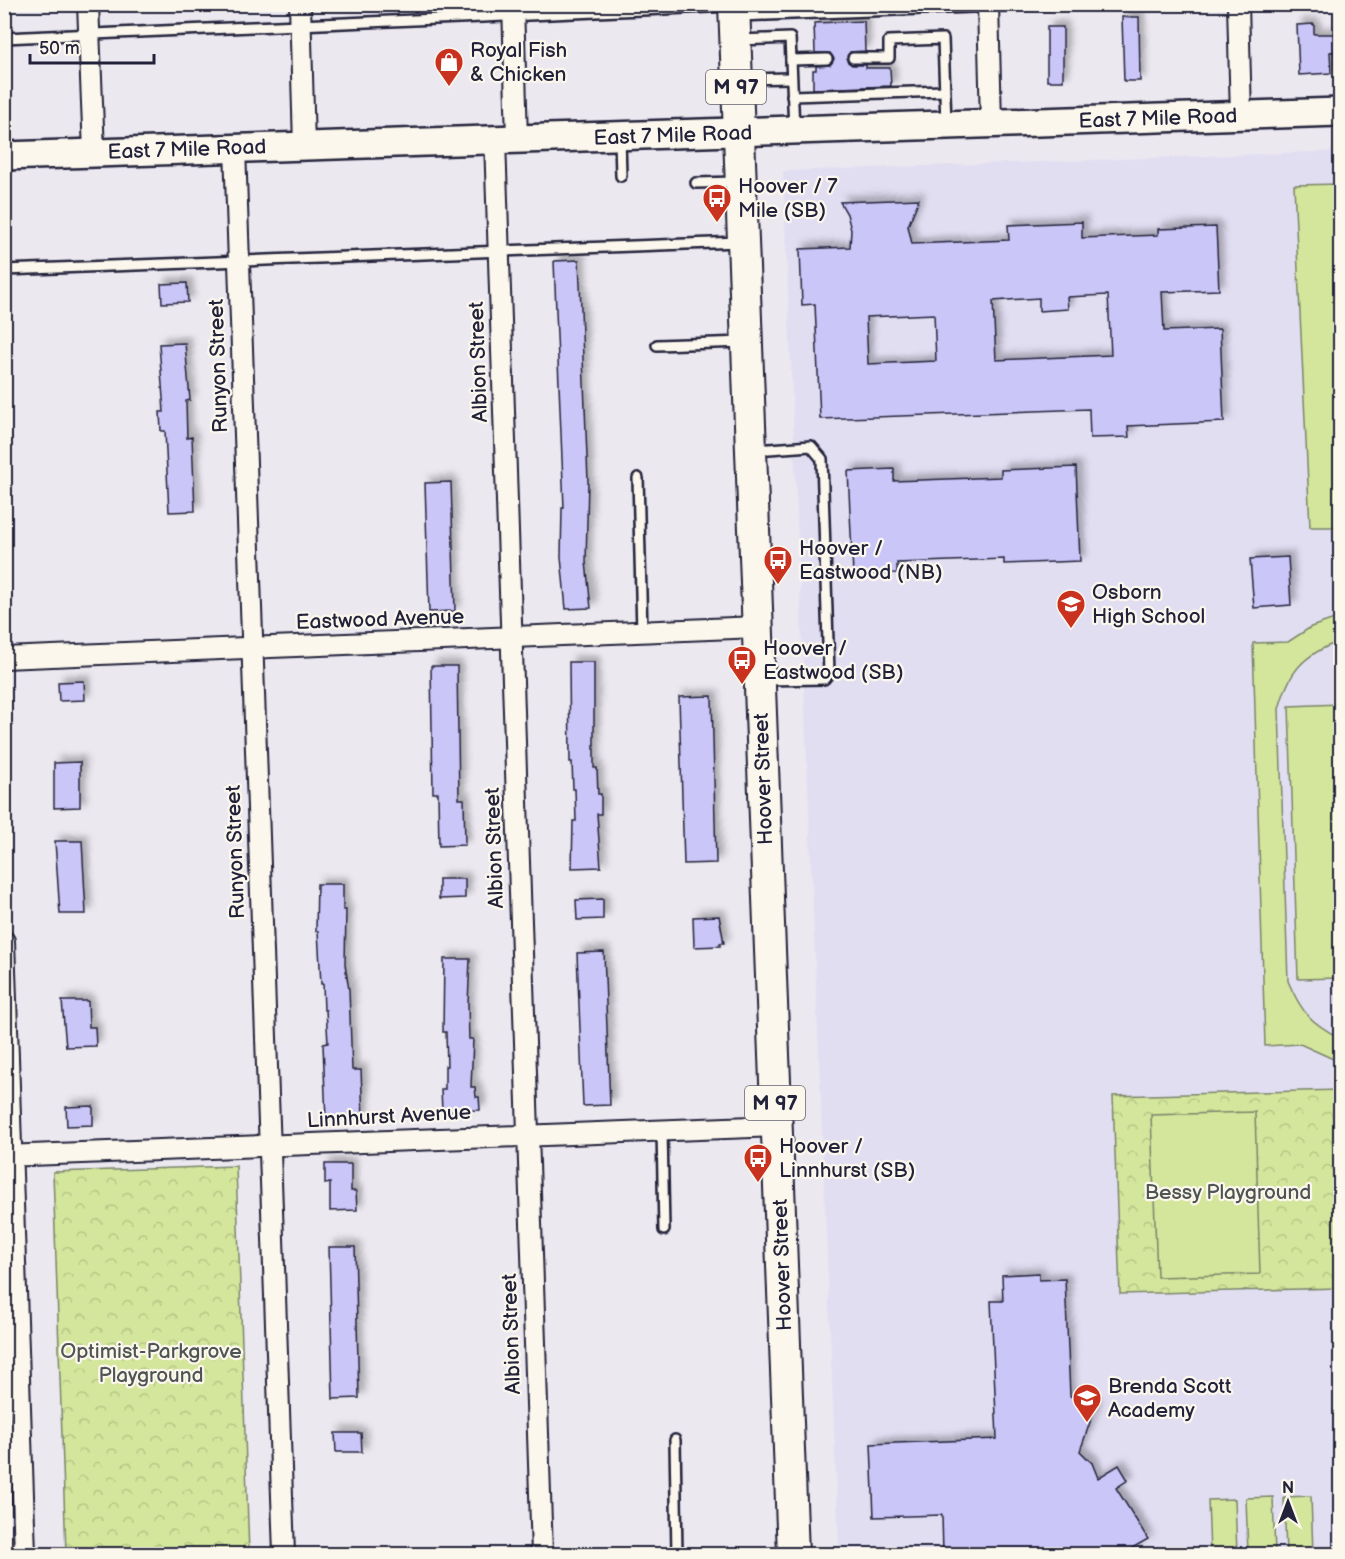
<svg xmlns="http://www.w3.org/2000/svg" width="1345" height="1559" viewBox="0 0 1345 1559" font-family="'Balsamiq Sans',sans-serif">
<style>
.built{fill:#e2def2}
.forest{fill:url(#forest-crowns);stroke:#7a846b;stroke-width:1.5}
.pitch{fill:#d3e69b;stroke:#7a846b;stroke-width:1.5}
.building{fill:#cac6f8;stroke:#22223b;stroke-width:1.5;fill-rule:evenodd;filter:url(#shadow)}
.lines{fill:none;stroke-linecap:round;stroke-linejoin:round}
.lane-casing{stroke:#22223b;stroke-width:14}
.street-casing{stroke:#22223b;stroke-width:24}
.secondary-casing{stroke:#22223b;stroke-width:32}
.primary-casing{stroke:#22223b;stroke-width:34}
.lane{stroke:#fbf7ec;stroke-width:9}
.street{stroke:#fbf7ec;stroke-width:20}
.secondary{stroke:#fbf7ec;stroke-width:27}
.primary{stroke:#fbf7ec;stroke-width:30}
.labels{text-anchor:middle;stroke-width:4.5;stroke-linejoin:round;paint-order:stroke}
.shield{fill:#fbf7ec;stroke:#636270;stroke-width:1.5}
.shield-label{font-size:20px;font-weight:bold;fill:#22223b}
.poi-label{font-size:21px;fill:#22223b;stroke:#fbf7ec;text-anchor:start}
.street-label{font-size:21px;fill:#22223b;stroke:#fbf7ec}
.park-label{font-size:21px;fill:#4e5353;stroke:#fbf7ec}
</style>
<defs>
<pattern id="forest-crowns" width="20" height="18" patternUnits="userSpaceOnUse" patternTransform="scale(1.5)"><rect width="20" height="18" fill="#d3e69b"/><path d="M2 6a3 3 0 1 1 6 0M12 15a3 3 0 1 1 6 0" fill="none" stroke="#b5c586"/></pattern>
<filter id="shadow"><feDropShadow dx="5.5" dy="-5.5" stdDeviation="3" flood-color="#0004"/></filter>
</defs>
<rect width="100%" height="100%" fill="#ece8f0"/>
<filter id="ink" filterUnits="userSpaceOnUse"><feTurbulence type="fractalNoise" baseFrequency=".0167" numOctaves="2"/><feDisplacementMap in="SourceGraphic" scale="12" xChannelSelector="R" yChannelSelector="G"/><feConvolveMatrix kernelMatrix="1 2 1 2 8 2 1 2 1" color-interpolation-filters="sRGB"/></filter>
<g filter="url(#ink)">
<!-- built -->
<path class="built" d="M 1340,151 L 1340,1090 L 1113,1097 L 1120,1294 L 1340,1288 L 1340,1554 L 839,1554 L 783,171 Z"/>
<!-- forest -->
<g class="forest">
<path d="M 1340,1090 L 1340,1288 L 1120,1294 L 1113,1096 Z"/>
<path d="M 236,1166 L 249,1554 L 66,1554 L 53,1172 Z"/>
</g>
<!-- pitch -->
<g class="pitch">
<path d="M 1340,184 L 1340,527 L 1310,527 L 1294,185 Z"/>
<path d="M 1340,617 L 1340,641 C 1303,655 1289,671 1279,709 L 1288,981 C 1301,1012 1311,1023 1340,1038 L 1340,1062 L 1300,1044 L 1265,1046 L 1253,643 L 1288,642 L 1311,627 Z"/>
<path d="M 1340,704 L 1340,978 L 1298,979 L 1289,706 Z"/>
<path d="M 1255,1112 L 1260,1274 L 1157,1277 L 1151,1115 Z"/>
<path d="M 1311,1496 L 1313,1554 L 1286,1554 L 1284,1497 Z"/>
<path d="M 1273,1497 L 1275,1554 L 1248,1554 L 1246,1498 Z"/>
<path d="M 1235,1499 L 1237,1554 L 1210,1554 L 1208,1500 Z"/>
</g>
<!-- building -->
<g class="building">
<path d="M 1122,17 L 1139,17 L 1140,81 L 1124,81 Z"/>
<path d="M 864,21 L 865,51 L 850,52 L 847,61 L 852,65 L 866,65 L 866,68 L 890,68 L 891,86 L 813,89 L 813,70 L 816,70 L 816,66 L 830,65 L 834,59 L 830,53 L 815,53 L 814,23 Z"/>
<path d="M 1314,24 L 1314,34 L 1341,34 L 1341,51 L 1330,52 L 1331,73 L 1299,75 L 1297,25 Z"/>
<rect x="1047" y="27" width="16" height="54"/>
<path d="M 919,199 L 908,226 L 912,244 L 1009,240 L 1008,225 L 1082,222 L 1082,238 L 1158,235 L 1158,229 L 1216,227 L 1219,290 L 1162,292 L 1164,331 L 1220,329 L 1224,422 L 1128,426 L 1129,437 L 1090,438 L 1089,409 L 820,419 L 815,304 L 802,305 L 800,249 L 850,247 L 851,230 L 847,214 L 840,202 ZM 1108,295 L 1111,355 L 996,360 L 993,301 L 1039,298 L 1039,311 L 1068,309 L 1067,297 ZM 934,314 L 936,361 L 868,364 L 866,317 Z"/>
<path d="M 579,260 L 588,481 L 586,562 L 591,608 L 566,609 L 561,557 L 562,508 L 564,508 L 554,261 Z"/>
<path d="M 187,283 L 188,302 L 162,303 L 161,284 Z"/>
<path d="M 185,343 L 190,400 L 186,401 L 187,438 L 192,437 L 195,511 L 169,512 L 165,431 L 161,431 L 160,412 L 164,412 L 159,344 Z"/>
<path d="M 1076,467 L 1080,561 L 1004,564 L 1004,559 L 897,563 L 897,573 L 853,574 L 848,471 L 894,469 L 894,481 L 1001,477 L 1001,470 Z"/>
<path d="M 451,482 L 455,611 L 429,612 L 425,483 Z"/>
<path d="M 1288,557 L 1291,605 L 1254,608 L 1250,559 Z"/>
<path d="M 569,662 L 594,662 L 594,768 L 597,768 L 598,794 L 601,794 L 601,814 L 597,814 L 601,867 L 572,868 L 573,821 L 576,821 L 575,789 L 573,789 L 572,762 L 570,762 Z"/>
<path d="M 431,666 L 457,666 L 459,799 L 464,799 L 465,845 L 439,846 L 438,793 L 433,793 Z"/>
<path d="M 84,681 L 85,700 L 59,701 L 58,682 Z"/>
<path d="M 712,696 L 716,863 L 684,864 L 679,697 Z"/>
<path d="M 80,762 L 80,807 L 54,808 L 54,763 Z"/>
<path d="M 55,841 L 82,841 L 86,914 L 60,914 Z"/>
<path d="M 439,879 L 465,879 L 465,898 L 439,899 Z"/>
<path d="M 317,884 L 343,884 L 343,910 L 346,910 L 345,964 L 349,990 L 352,1070 L 361,1070 L 363,1118 L 326,1120 L 323,1044 L 328,1043 L 326,1010 L 324,1010 L 323,984 L 321,984 L 318,931 L 316,931 Z"/>
<path d="M 603,899 L 603,919 L 577,920 L 576,900 Z"/>
<path d="M 719,916 L 724,943 L 720,943 L 720,946 L 694,947 L 693,917 Z"/>
<path d="M 604,952 L 610,1105 L 583,1106 L 577,953 Z"/>
<path d="M 444,959 L 470,959 L 468,1004 L 469,1039 L 473,1039 L 471,1087 L 475,1087 L 476,1097 L 479,1097 L 480,1110 L 442,1111 L 441,1089 L 445,1089 L 445,1066 L 447,1066 L 446,1032 L 443,1032 Z"/>
<path d="M 62,1001 L 88,1001 L 89,1027 L 95,1027 L 96,1046 L 66,1047 Z"/>
<path d="M 93,1106 L 93,1125 L 67,1126 L 66,1107 Z"/>
<path d="M 325,1164 L 351,1164 L 351,1191 L 356,1191 L 357,1210 L 330,1211 L 330,1183 L 325,1184 Z"/>
<path d="M 329,1247 L 355,1247 L 359,1398 L 333,1399 Z"/>
<path d="M 1039,1273 L 1039,1280 L 1065,1279 L 1070,1396 L 1096,1405 L 1080,1451 L 1092,1463 L 1098,1478 L 1119,1465 L 1128,1480 L 1116,1488 L 1148,1539 L 1132,1548 L 1136,1554 L 943,1554 L 942,1515 L 874,1517 L 871,1444 L 997,1439 L 991,1301 L 1003,1301 L 1002,1275 Z"/>
<path d="M 335,1433 L 361,1433 L 362,1452 L 336,1452 Z"/>
</g>
<g class="lines">
<!-- lane casing -->
<g class="lane-casing">
<g id="lane">
<path d="M 739,16 L 1049,4"/>
<path d="M 4,38 L 732,6"/>
<path d="M 740,40 L 790,38 L 791,60 L 827,59"/>
<path d="M 853,58 L 889,58 L 889,41 L 943,39 L 946,123"/>
<path d="M 791,60 L 794,129"/>
<path d="M 740,79 L 791,78"/>
<path d="M 792,96 L 944,91"/>
<path d="M 620,139 L 621,176"/>
<path d="M 696,183 L 736,182"/>
<path d="M 4,270 L 739,242"/>
<path d="M 657,345 L 744,342"/>
<path d="M 754,450 L 811,446 L 822,459 L 829,673 L 824,679 L 765,680"/>
<path d="M 638,478 L 642,632"/>
<path d="M 662,1130 L 664,1230"/>
<path d="M 675,1440 L 677,1554"/>
</g>
</g>
<!-- street casing -->
<g class="street-casing">
<g id="street">
<path d="M 88,4 L 94,152"/>
<path d="M 300,4 L 304,146"/>
<path d="M 513,4 L 517,139"/>
<path d="M 988,4 L 991,123"/>
<path d="M 1238,4 L 1241,116"/>
<path d="M 495,140 L 542,1554"/>
<path d="M 235,148 L 284,1554"/>
<path d="M 4,658 L 758,627"/>
<path d="M 4,941 L 25,1554"/>
<path d="M 4,1156 L 776,1126"/>
</g>
</g>
<!-- secondary casing -->
<g class="secondary-casing">
<path id="secondary" d="M 4,156 L 1340,112"/>
</g>
<!-- primary casing -->
<g class="primary-casing">
<path id="primary" d="M 734,4 L 793,1554"/>
</g>
<!-- lane -->
<use href="#lane" class="lane"/>
<!-- street -->
<use href="#street" class="street"/>
<!-- secondary -->
<use href="#secondary" class="secondary"/>
<!-- primary -->
<use href="#primary" class="primary"/>
</g>
</g>
<!-- icons -->
<defs>
<g id="shop-pin" transform="scale(1.5)"><path d="M0 17L-7.5 6A9.5 9.5 0 1 1 7.5 6Z" fill="#c8321e" stroke="#fbf7ec"/><path d="M-5-2.5h2.3a2.7 3.5 0 0 1 5.4 0H5L5.5 6h-11ZM-1.5-2.5h3a1.5 2.3 0 0 0-3 0Z" fill="#fff"/></g>
<g id="bus-pin" transform="scale(1.5)"><path d="M0 17L-7.5 6A9.5 9.5 0 1 1 7.5 6Z" fill="#c8321e" stroke="#fbf7ec"/><path d="M-5-6H5V4H4V6H2V4H-2V6H-4V4H-5ZM-3.5-4V0h7V-4ZM-3.5 1.2v1.5H-2V1.2ZM2 1.2v1.5H3.5V1.2Z" fill="#fff"/></g>
<g id="school-pin" transform="scale(1.5)"><path d="M0 17L-7.5 6A9.5 9.5 0 1 1 7.5 6Z" fill="#c8321e" stroke="#fbf7ec"/><path d="M0-5L7-2L0 1L-7-2ZM-4 1L0 2.5L4 1V4Q0 6-4 4Z" fill="#fff"/></g>
</defs>
<g fill-rule="evenodd">
<use href="#shop-pin" x="449" y="62"/>
<use href="#bus-pin" x="717" y="198"/>
<use href="#bus-pin" x="778" y="560"/>
<use href="#school-pin" x="1071" y="604"/>
<use href="#bus-pin" x="742" y="660"/>
<use href="#bus-pin" x="758" y="1158"/>
<use href="#school-pin" x="1087" y="1398"/>
</g>
<g class="labels">
<!-- shield labels -->
<g class="shield">
<rect x="706" y="70" width="60" height="34" rx="4.5"/>
<rect x="745" y="1086" width="60" height="34" rx="4.5"/>
</g>
<g class="shield-label">
<text x="736" y="94">M 97</text>
<text x="775" y="1110">M 97</text>
</g>
<!-- poi labels -->
<g class="poi-label">
<text x="470" y="57">Royal Fish<tspan x="470" dy="24">&amp; Chicken</tspan></text>
<text x="738" y="193">Hoover / 7<tspan x="738" dy="24">Mile (SB)</tspan></text>
<text x="799" y="555">Hoover /<tspan x="799" dy="24">Eastwood (NB)</tspan></text>
<text x="1092" y="599">Osborn<tspan x="1092" dy="24">High School</tspan></text>
<text x="763" y="655">Hoover /<tspan x="763" dy="24">Eastwood (SB)</tspan></text>
<text x="779" y="1153">Hoover /<tspan x="779" dy="24">Linnhurst (SB)</tspan></text>
<text x="1108" y="1393">Brenda Scott<tspan x="1108" dy="24">Academy</tspan></text>
</g>
<!-- street labels -->
<g class="street-label">
<text transform="translate(1158 118) rotate(-2)" y="7">East 7 Mile Road</text>
<text transform="translate(673 135) rotate(-2)" y="7">East 7 Mile Road</text>
<text transform="translate(187 149) rotate(-2)" y="7">East 7 Mile Road</text>
<text transform="translate(478 362) rotate(-92)" y="7">Albion Street</text>
<text transform="translate(218 366) rotate(-92)" y="7">Runyon Street</text>
<text transform="translate(380 619) rotate(-2)" y="7">Eastwood Avenue</text>
<text transform="translate(763 779) rotate(-92)" y="7">Hoover Street</text>
<text transform="translate(494 848) rotate(-92)" y="7">Albion Street</text>
<text transform="translate(235 852) rotate(-92)" y="7">Runyon Street</text>
<text transform="translate(389 1116) rotate(-3)" y="7">Linnhurst Avenue</text>
<text transform="translate(782 1265) rotate(-92)" y="7">Hoover Street</text>
<text transform="translate(511 1334) rotate(-92)" y="7">Albion Street</text>
</g>
<!-- park labels -->
<g class="park-label">
<text x="1228" y="1199">Bessy Playground</text>
<text x="151" y="1358">Optimist-Parkgrove<tspan x="151" dy="24">Playground</tspan></text>
</g>
</g>
<!-- margin -->
<rect width="1345" height="1559" fill="none" stroke="#fbf7ec" stroke-width="24"/>
<rect x="12" y="12" width="1321" height="1535" fill="none" stroke="#22223b" stroke-width="2" filter="url(#ink)"/>
<!-- north arrow -->
<g transform="translate(1288 1502)" stroke="#fbf7ec" stroke-width="4.5" paint-order="stroke">
<path d="M0-4.5L10 22L0 15L-10 22Z" fill="#22223b"/>
<text y="-9" font-size="16" font-weight="bold" text-anchor="middle" fill="#22223b">N</text>
</g>
<!-- scale -->
<path d="M30 54v9h124v-9" fill="none" stroke="#22223b" stroke-width="3"/>
<text x="39" y="54" font-size="18" fill="#22223b" stroke="#fbf7ec" stroke-width="4.5" paint-order="stroke">50 m</text>
</svg>
